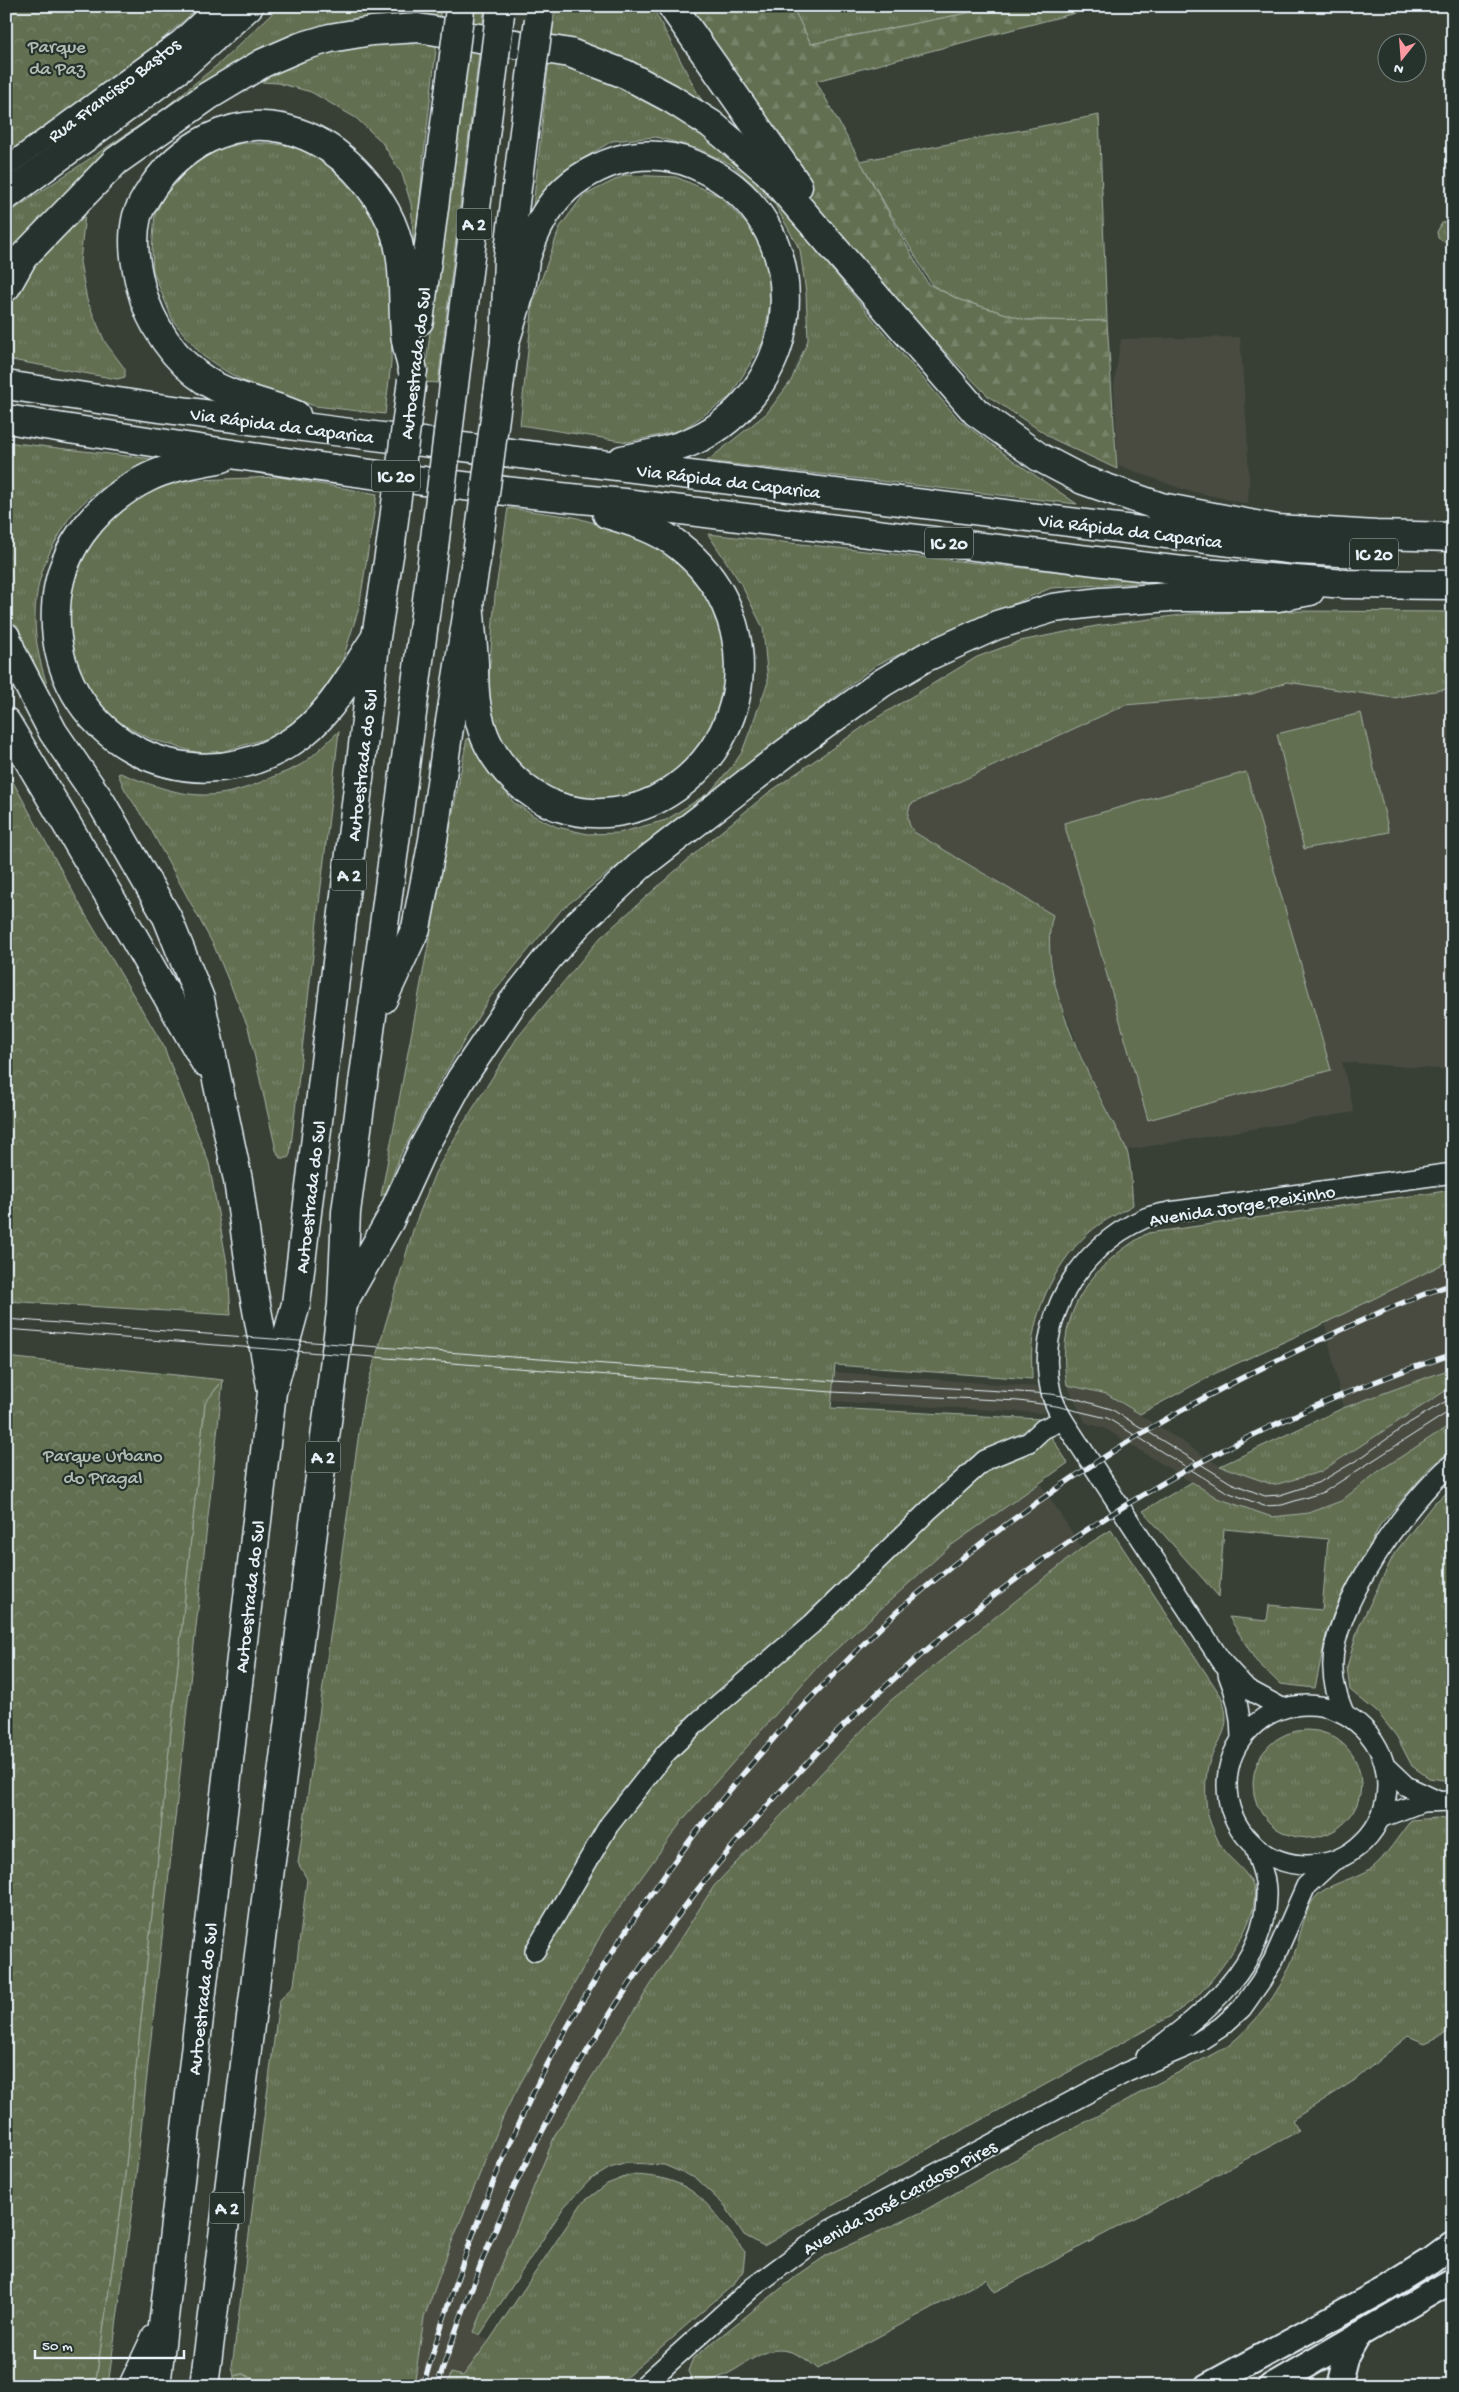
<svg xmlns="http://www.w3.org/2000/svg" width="1459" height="2392" viewBox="0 0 1459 2392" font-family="'Gochi Hand',sans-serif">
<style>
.built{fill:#484c40}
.grass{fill:url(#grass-tufts);stroke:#a5b0a4}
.forest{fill:url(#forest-firs);stroke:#a5b0a4}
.park{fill:url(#park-crowns);stroke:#a5b0a4}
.pitch{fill:#626f51;stroke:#a5b0a4}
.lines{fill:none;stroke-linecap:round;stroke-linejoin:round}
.minor-casing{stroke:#e8f1f8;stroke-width:22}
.major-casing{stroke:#e8f1f8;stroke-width:28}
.highway-casing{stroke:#e8f1f8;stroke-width:31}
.minor{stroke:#26332d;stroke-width:19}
.major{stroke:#26332d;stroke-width:24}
.highway{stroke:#26332d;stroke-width:28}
.tram{stroke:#e8f1f8;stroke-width:1}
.rail-casing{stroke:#e8f1f8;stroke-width:5.5}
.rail{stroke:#26332d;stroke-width:4;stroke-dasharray:11;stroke-linecap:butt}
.highway-bridge-casing{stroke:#e8f1f8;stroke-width:31;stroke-linecap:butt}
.highway-bridge{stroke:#26332d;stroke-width:28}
.labels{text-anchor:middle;stroke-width:4.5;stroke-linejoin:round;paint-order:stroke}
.shield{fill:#26332d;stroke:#aeb8bb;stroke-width:1}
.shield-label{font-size:18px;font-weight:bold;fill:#e8f1f8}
.park-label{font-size:19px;fill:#b2bdb5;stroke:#26332d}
.street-label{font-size:19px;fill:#e8f1f8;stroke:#26332d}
</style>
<defs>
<pattern id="grass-tufts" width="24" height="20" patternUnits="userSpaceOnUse" patternTransform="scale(1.25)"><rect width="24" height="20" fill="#626f51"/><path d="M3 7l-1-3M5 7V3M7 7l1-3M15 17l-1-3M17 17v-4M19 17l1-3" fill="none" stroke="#78846b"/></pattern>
<pattern id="forest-firs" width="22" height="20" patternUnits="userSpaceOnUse" patternTransform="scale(1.25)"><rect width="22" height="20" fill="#626f51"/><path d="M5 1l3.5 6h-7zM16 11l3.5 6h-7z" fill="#78846b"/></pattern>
<pattern id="park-crowns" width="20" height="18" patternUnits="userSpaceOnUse" patternTransform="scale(1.25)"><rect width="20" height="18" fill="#626f51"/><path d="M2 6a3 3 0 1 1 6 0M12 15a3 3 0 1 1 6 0" fill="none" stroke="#78846b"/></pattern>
</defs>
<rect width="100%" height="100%" fill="#384036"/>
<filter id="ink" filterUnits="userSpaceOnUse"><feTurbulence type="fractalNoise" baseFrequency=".02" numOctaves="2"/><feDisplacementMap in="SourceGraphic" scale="10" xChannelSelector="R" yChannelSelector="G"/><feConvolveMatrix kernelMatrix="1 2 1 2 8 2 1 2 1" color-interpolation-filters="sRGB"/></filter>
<g filter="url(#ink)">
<!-- built -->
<g class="built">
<path d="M 1240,337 L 1247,432 L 1249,482 L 1248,504 L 1182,489 L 1118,465 L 1114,386 L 1121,339 Z"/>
<path d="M 1287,682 L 1393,698 L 1453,688 L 1453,1070 L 1342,1062 L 1354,1112 L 1126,1150 L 1084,1062 L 1057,990 L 1049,945 L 1050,928 L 1053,915 L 914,832 L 907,819 L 908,811 L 911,804 L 1125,705 L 1252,694 Z"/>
<path d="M 1453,1259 L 1453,1368 L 1343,1408 L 1325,1323 Z"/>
<path d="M 834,1372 L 1038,1387 L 1045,1413 L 831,1401 Z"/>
<path d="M 1067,1385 L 1107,1394 L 1220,1466 L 1320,1472 L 1453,1386 L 1453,1423 L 1379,1471 L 1341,1501 L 1309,1513 L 1272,1517 L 1217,1498 L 1104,1428 L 1086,1423 Z"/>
<path d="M 1040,1483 L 1082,1548 L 890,1701 L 714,1886 L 474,2332 L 489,2341 L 463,2376 L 450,2386 L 410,2386 L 418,2364 L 424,2318 L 451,2244 L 506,2110 L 604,1929 L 685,1817 L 820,1664 L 949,1547 Z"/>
</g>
<!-- grass -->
<g class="grass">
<path d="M 280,6 L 441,6 L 423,162 L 415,264 L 411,204 L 402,174 L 381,141 L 356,118 L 311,92 L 278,83 L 245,81 L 192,94 L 85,213 L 80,262 L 87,300 L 105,342 L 125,369 L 125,377 L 117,379 L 6,359 L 6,215 L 162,110 L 221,62 Z"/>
<path d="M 555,6 L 652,6 L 699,96 L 776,201 L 884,333 L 959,420 L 1014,461 L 1077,504 L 707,461 L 767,413 L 791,381 L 808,340 L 806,293 L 800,250 L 774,203 L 732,165 L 699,149 L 656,137 L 612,141 L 576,163 L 533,207 Z"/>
<path d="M 792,6 L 1003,6 L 811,44 Z"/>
<path d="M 1099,115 L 1107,321 L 1026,320 L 960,300 L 932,285 L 860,161 Z"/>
<path d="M 243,143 L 269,143 L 298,147 L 320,157 L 366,204 L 385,237 L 393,289 L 391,363 L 385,414 L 315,406 L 251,385 L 227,372 L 203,356 L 173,321 L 153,271 L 152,250 L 155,214 L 165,195 L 196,161 L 218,150 Z"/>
<path d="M 625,175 L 676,177 L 720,196 L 750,228 L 767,254 L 772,293 L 763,342 L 730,397 L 682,430 L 628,442 L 520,425 L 533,303 L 560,227 L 583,196 Z"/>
<path d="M 1453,221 L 1453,242 L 1444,242 L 1438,238 L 1437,232 L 1442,223 Z"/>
<path d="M 6,442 L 153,459 C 125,474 96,488 74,512 C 68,518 64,527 60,534 C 29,582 29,634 48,687 L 45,691 L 6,645 Z"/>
<path d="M 279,477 L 377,494 L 359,608 L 341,665 L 323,697 L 284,733 L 208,756 L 151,739 L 107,717 L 82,682 L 69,650 L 68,607 L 74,569 L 91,534 L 118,511 L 168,481 Z"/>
<path d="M 508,508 L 574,517 L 652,540 L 701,577 L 724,629 L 727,682 L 715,741 L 673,784 L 627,802 L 574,801 L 538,780 L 508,753 L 493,722 L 488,690 L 495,595 Z"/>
<path d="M 708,534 L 1152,582 L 1051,588 L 971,622 L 876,665 L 562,909 L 490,997 L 442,1078 L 400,1156 L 386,1193 L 381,1196 L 467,738 L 472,742 L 513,802 L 534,816 L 557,827 L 588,834 L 619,833 L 666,820 L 710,792 L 734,764 L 742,752 L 768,682 L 763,628 L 741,584 Z"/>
<path d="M 1291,611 L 1453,612 L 1453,688 L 1393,698 L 1287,682 L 1252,694 L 1125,705 L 911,804 C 906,815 907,823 914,832 L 1053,915 C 1037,969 1079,1055 1103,1104 C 1110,1119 1120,1133 1126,1148 C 1132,1165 1131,1188 1133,1205 C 1122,1212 1110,1217 1100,1224 C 1063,1250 1036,1301 1032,1345 C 1031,1356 1032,1368 1032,1379 L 835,1365 L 831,1408 L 1040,1419 L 1068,1463 L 949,1547 L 820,1664 L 685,1817 L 604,1929 L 506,2110 L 451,2244 L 424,2318 L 414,2386 L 262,2386 L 260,2382 L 243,2374 L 234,2376 L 232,2367 L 279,2001 L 294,1985 L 307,1879 L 298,1863 L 364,1397 L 414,1227 L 435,1173 L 460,1129 L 517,1038 L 600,938 L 701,848 L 768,793 L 873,720 L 977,657 L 1020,641 L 1096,626 L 1189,614 Z"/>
<path d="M 339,731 L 290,1154 L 288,1158 L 280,1158 L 276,1150 L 248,1027 L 214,946 L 150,828 L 125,790 L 118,774 L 120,773 C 179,796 211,806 270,778 C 280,774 292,770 302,764 C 315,755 327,742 339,731 Z"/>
<path d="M 1453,1190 L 1453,1259 L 1325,1323 L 1216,1373 L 1140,1414 L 1107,1394 L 1067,1385 C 1055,1315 1088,1267 1148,1233 Z"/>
<path d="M 1453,1368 L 1453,1386 L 1320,1472 L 1274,1485 L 1220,1466 L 1343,1408 Z"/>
<path d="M 223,1380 L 134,2194 L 108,2386 L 95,2386 L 123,2193 L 205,1403 Z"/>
<path d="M 1453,1423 L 1453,1450 L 1431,1466 L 1380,1525 L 1326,1635 L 1315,1688 L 1280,1684 L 1256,1661 L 1229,1617 L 1267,1621 L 1269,1605 L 1322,1610 L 1328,1539 L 1224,1529 L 1219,1597 L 1143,1511 L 1192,1482 L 1217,1498 L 1272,1517 L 1309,1513 L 1341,1501 L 1379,1471 Z"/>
<path d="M 1453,1488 L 1453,1781 L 1429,1778 L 1412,1766 L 1397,1737 L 1378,1713 L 1350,1690 L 1347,1667 L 1358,1629 L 1394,1554 L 1434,1503 Z"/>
<path d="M 1111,1530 L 1221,1696 C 1235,1733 1216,1736 1208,1767 C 1205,1779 1205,1797 1207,1809 C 1207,1818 1219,1844 1224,1851 C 1233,1862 1248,1872 1253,1886 C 1264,1916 1218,1975 1198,1995 C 1190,2003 1180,2009 1171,2016 L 924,2151 L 764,2246 L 744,2235 L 725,2206 L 695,2178 L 664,2165 L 627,2163 L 610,2168 L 590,2180 L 564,2207 L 480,2335 L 474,2332 L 556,2133 L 714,1886 L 890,1701 L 1082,1548 Z"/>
<circle cx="1307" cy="1784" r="54"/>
<path d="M 1436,1818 L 1453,1820 L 1453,2030 L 1425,2043 L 1408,2036 L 1355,2080 L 1292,2120 L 1299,2131 L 995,2292 L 986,2279 L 818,2369 C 762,2318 745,2387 692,2381 L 688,2371 L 693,2358 L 798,2275 L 827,2255 L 922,2212 L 990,2173 L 1228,2046 C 1256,2023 1278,1995 1292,1961 C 1298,1945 1304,1913 1313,1900 C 1325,1883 1355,1880 1372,1868 C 1384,1859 1401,1833 1411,1820 Z"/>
<path d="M 630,2175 C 697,2176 707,2205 745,2252 L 743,2271 L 733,2285 L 616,2386 L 447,2386 L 451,2373 L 463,2376 L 489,2341 L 582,2203 L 607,2184 Z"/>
</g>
<!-- forest -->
<g class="forest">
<path d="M 686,6 L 792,6 L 811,44 L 1003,6 L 1102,6 L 816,81 L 928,284 L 960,300 L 1026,320 L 1107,321 L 1117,469 L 1053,439 L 988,396 L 900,305 L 796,181 Z"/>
<path d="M 243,2374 L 260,2382 L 262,2386 L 233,2386 L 234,2376 Z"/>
</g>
<!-- park -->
<g class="park">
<path d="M 6,6 L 201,6 L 146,53 L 6,156 Z"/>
<path d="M 470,6 L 485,6 L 438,383 L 424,382 Z"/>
<path d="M 6,769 L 84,912 L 163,1045 L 209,1163 L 228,1269 L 231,1315 L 6,1301 Z"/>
<path d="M 6,1357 L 223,1380 L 205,1403 L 123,2193 L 95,2386 L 6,2386 Z"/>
</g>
<!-- pitch -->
<g class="pitch">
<path d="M 1361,713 L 1389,832 L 1304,849 L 1277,734 Z"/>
<path d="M 1246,772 L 1331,1070 L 1148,1120 L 1064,823 Z"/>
</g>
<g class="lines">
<!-- minor casing -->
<g class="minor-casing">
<g id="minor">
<path d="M 6,167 L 180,40 L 216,6"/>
<path d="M 1228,1674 C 1237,1696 1241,1714 1241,1737"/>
<circle cx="1307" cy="1785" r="80"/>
<path d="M 1282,1708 L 1247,1689 L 1222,1662 L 1063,1420 C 1058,1411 1053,1402 1051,1392 C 1034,1321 1078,1248 1143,1219 C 1151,1215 1161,1214 1169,1212 L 1453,1173"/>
<path d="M 1344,1713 C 1338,1699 1333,1685 1333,1669 C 1329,1610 1408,1500 1453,1463"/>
<path d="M 1385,1766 L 1406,1786 L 1438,1801"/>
<path d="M 1380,1818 L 1422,1802 L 1453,1801"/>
<path d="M 535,1951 L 609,1825 L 666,1753 L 700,1720 L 812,1624 L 928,1511 L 985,1460 L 1029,1442 L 1043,1429 L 1063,1420"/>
<path d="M 1146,2057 C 1198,2017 1265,1970 1266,1896 C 1267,1879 1259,1861 1253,1844"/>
<path d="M 643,2386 L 753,2287 L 830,2230 L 1127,2072 L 1198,2042 L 1221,2027 L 1242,2008 L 1261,1981 L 1273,1961 L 1306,1886 L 1333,1861"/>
</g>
</g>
<!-- major casing -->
<g class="major-casing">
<g id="major">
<path d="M 1207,2386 L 1385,2289 L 1430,2261 L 1453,2244"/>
<path d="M 1271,2386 L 1453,2280"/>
<path d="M 1338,2386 L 1345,2358 L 1358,2335"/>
</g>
</g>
<!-- highway casing -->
<g class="highway-casing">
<g id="highway">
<path d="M 672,6 L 798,186"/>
<path d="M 6,196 L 181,67 L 249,6"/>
<path d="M 6,287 L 23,257 L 116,161 L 208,96 L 263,63 L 300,47 L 330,38 L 372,31 L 418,28 L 570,53 L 625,74 L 670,98 L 711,124 L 768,172 L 976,412 L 1039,457 L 1083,480 L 1161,507 L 1277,529 L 1376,535 L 1453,537"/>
<path d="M 419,321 L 454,56"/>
<path d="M 505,342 C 510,325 516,308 520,291 C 523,281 523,271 525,261 C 531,241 540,220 553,203 C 569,182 593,168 618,160 C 646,152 676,155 702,168 C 814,221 810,376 705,435 C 680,449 650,454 622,460"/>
<path id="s1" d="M 6,385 L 144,406 L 334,431 L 1296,550 L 1362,553"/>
<path d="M 454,385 L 494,63"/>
<path d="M 498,395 L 505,342 L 508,258 L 532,69"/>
<path d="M 296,415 C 267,402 232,398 206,381 C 175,361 150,324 141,288 C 135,264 131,240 137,216 C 140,206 146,197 152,188 C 179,148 230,117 281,128 C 328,138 363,171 386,212 C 408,252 401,289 405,333 C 406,345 410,358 413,371"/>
<path d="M 6,419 C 211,451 417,485 624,503 L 1112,563 L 1192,572 L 1346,584 L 1453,585"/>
<path d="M 222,458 C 198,463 171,466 149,477 C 122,490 98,510 81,534 C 65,557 57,581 56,608 C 49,735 186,810 291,742 C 329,718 350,676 374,640"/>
<path d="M 469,599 C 470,620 473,642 474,663 C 474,689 475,712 485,737 C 498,768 525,794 556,806 C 594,819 635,814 668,793 C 758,736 763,611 679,546 C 658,529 633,522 607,514"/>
<path d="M 6,637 L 13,655 L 53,732 L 101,802 L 167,917 L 200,999 L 238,1180 L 253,1288 L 271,1386"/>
<path d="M 6,722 L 133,936 L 205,1062"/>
<path d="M 383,999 L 416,928 L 433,840 L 448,734 L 477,554"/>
<path d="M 345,1299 L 390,1220 L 422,1150 L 461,1079 L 513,1002 L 548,958 L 579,923 L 640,866 L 788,751 L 882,683 L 924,658 L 997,625 L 1053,608 L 1101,602 L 1170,597 L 1278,597 L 1310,591"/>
<path d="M 133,2386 L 155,2339"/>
<path id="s2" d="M 156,2386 L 272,1392 L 296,1304 L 376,637 L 391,543"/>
<path d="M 204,2386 L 342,1304 L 346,1212 L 434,547"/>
</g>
</g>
<!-- minor -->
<use href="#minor" class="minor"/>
<!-- major -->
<use href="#major" class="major"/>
<!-- highway -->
<use href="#highway" class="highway"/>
<!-- tram -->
<g class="tram">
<path d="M 6,1319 L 833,1381 L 1051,1394 L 1074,1398 L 1111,1409 L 1231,1483 L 1265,1496 L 1280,1495 L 1320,1482 L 1362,1457 L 1409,1423 L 1453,1397"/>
<path d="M 6,1329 L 832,1392 L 1019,1401 L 1056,1406 L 1107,1418 L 1227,1492 L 1264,1506 L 1282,1505 L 1324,1492 L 1453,1409"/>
</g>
<!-- rail casing -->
<g class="rail-casing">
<g id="rail">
<path d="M 423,2386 C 454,2280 491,2176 541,2077 C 610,1941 700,1817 804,1705 C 835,1673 866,1640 899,1610 C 973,1546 1051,1490 1134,1438 C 1195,1401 1257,1369 1322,1339 C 1365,1319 1407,1299 1453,1284"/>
<path d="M 437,2386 C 463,2307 492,2229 530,2155 C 718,1781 1053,1483 1453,1354"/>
</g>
</g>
<!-- rail -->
<use href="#rail" class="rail"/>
<!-- highway-bridge casing -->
<g class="highway-bridge-casing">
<g id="highway-bridge">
<path d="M 454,56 L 460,9"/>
<path d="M 494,63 L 500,14"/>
<path d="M 532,69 L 539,20"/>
<path d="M 391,543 L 412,380"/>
<path d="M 434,547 L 454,385"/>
<path d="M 477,554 L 498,395"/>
</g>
</g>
<!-- highway-bridge -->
<use href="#highway-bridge" class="highway-bridge"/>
</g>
</g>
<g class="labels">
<!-- shield labels -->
<g class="shield">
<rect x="456.5" y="208.5" width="35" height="31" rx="4"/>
<rect x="372" y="460.5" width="48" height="31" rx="4"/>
<rect x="925" y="527.5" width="48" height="31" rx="4"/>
<rect x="1350" y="538.5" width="48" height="31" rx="4"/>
<rect x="331.5" y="859.5" width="35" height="31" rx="4"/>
<rect x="305.5" y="1441.5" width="35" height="31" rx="4"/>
<rect x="209.5" y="2192.5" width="35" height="31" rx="4"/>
</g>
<g class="shield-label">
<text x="474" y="230">A 2</text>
<text x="396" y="482">IC 20</text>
<text x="949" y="549">IC 20</text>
<text x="1374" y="560">IC 20</text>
<text x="349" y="881">A 2</text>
<text x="323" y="1463">A 2</text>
<text x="227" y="2214">A 2</text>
</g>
<!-- park labels -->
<g class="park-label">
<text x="57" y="52">Parque<tspan x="57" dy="22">da Paz</tspan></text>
<text x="103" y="1461">Parque Urbano<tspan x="103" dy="22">do Pragal</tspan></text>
</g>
<!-- street labels -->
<g class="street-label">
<text transform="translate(113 89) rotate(-37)" y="7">Rua Francisco Bastos</text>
<text transform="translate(414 363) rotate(-83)" y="7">Autoestrada do Sul</text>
<text dy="7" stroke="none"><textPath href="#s1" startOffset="279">Via Rápida da Caparica</textPath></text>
<text dy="7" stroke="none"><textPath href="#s1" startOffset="729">Via Rápida da Caparica</textPath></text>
<text dy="7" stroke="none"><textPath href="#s1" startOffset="1134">Via Rápida da Caparica</textPath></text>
<text dy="7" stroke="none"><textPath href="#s2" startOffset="1635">Autoestrada do Sul</textPath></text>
<text dy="7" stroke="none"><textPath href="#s2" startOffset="1200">Autoestrada do Sul</textPath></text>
<text transform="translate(1242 1204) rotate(-9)" y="7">Avenida Jorge Peixinho</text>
<text dy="7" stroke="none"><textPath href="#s2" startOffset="795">Autoestrada do Sul</textPath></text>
<text dy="7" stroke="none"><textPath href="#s2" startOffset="390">Autoestrada do Sul</textPath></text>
<text transform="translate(899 2196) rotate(-29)" y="7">Avenida José Cardoso Pires</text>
</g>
</g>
<!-- margin -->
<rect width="1459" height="2392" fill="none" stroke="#26332d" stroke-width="25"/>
<rect x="12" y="12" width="1434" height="2367" fill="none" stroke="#e8f1f8" stroke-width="2" filter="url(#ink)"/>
<!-- north arrow -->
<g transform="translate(1402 58) rotate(197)"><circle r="24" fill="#26332d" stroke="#747f7e"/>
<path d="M0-4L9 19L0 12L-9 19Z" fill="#ff9aa2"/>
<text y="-8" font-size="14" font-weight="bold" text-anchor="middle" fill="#e8f1f8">N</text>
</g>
<!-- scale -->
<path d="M35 2350v8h149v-8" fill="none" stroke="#e8f1f8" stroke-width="2.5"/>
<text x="42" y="2350" font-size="15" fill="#e8f1f8" stroke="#26332d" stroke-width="4" paint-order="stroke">50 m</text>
</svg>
